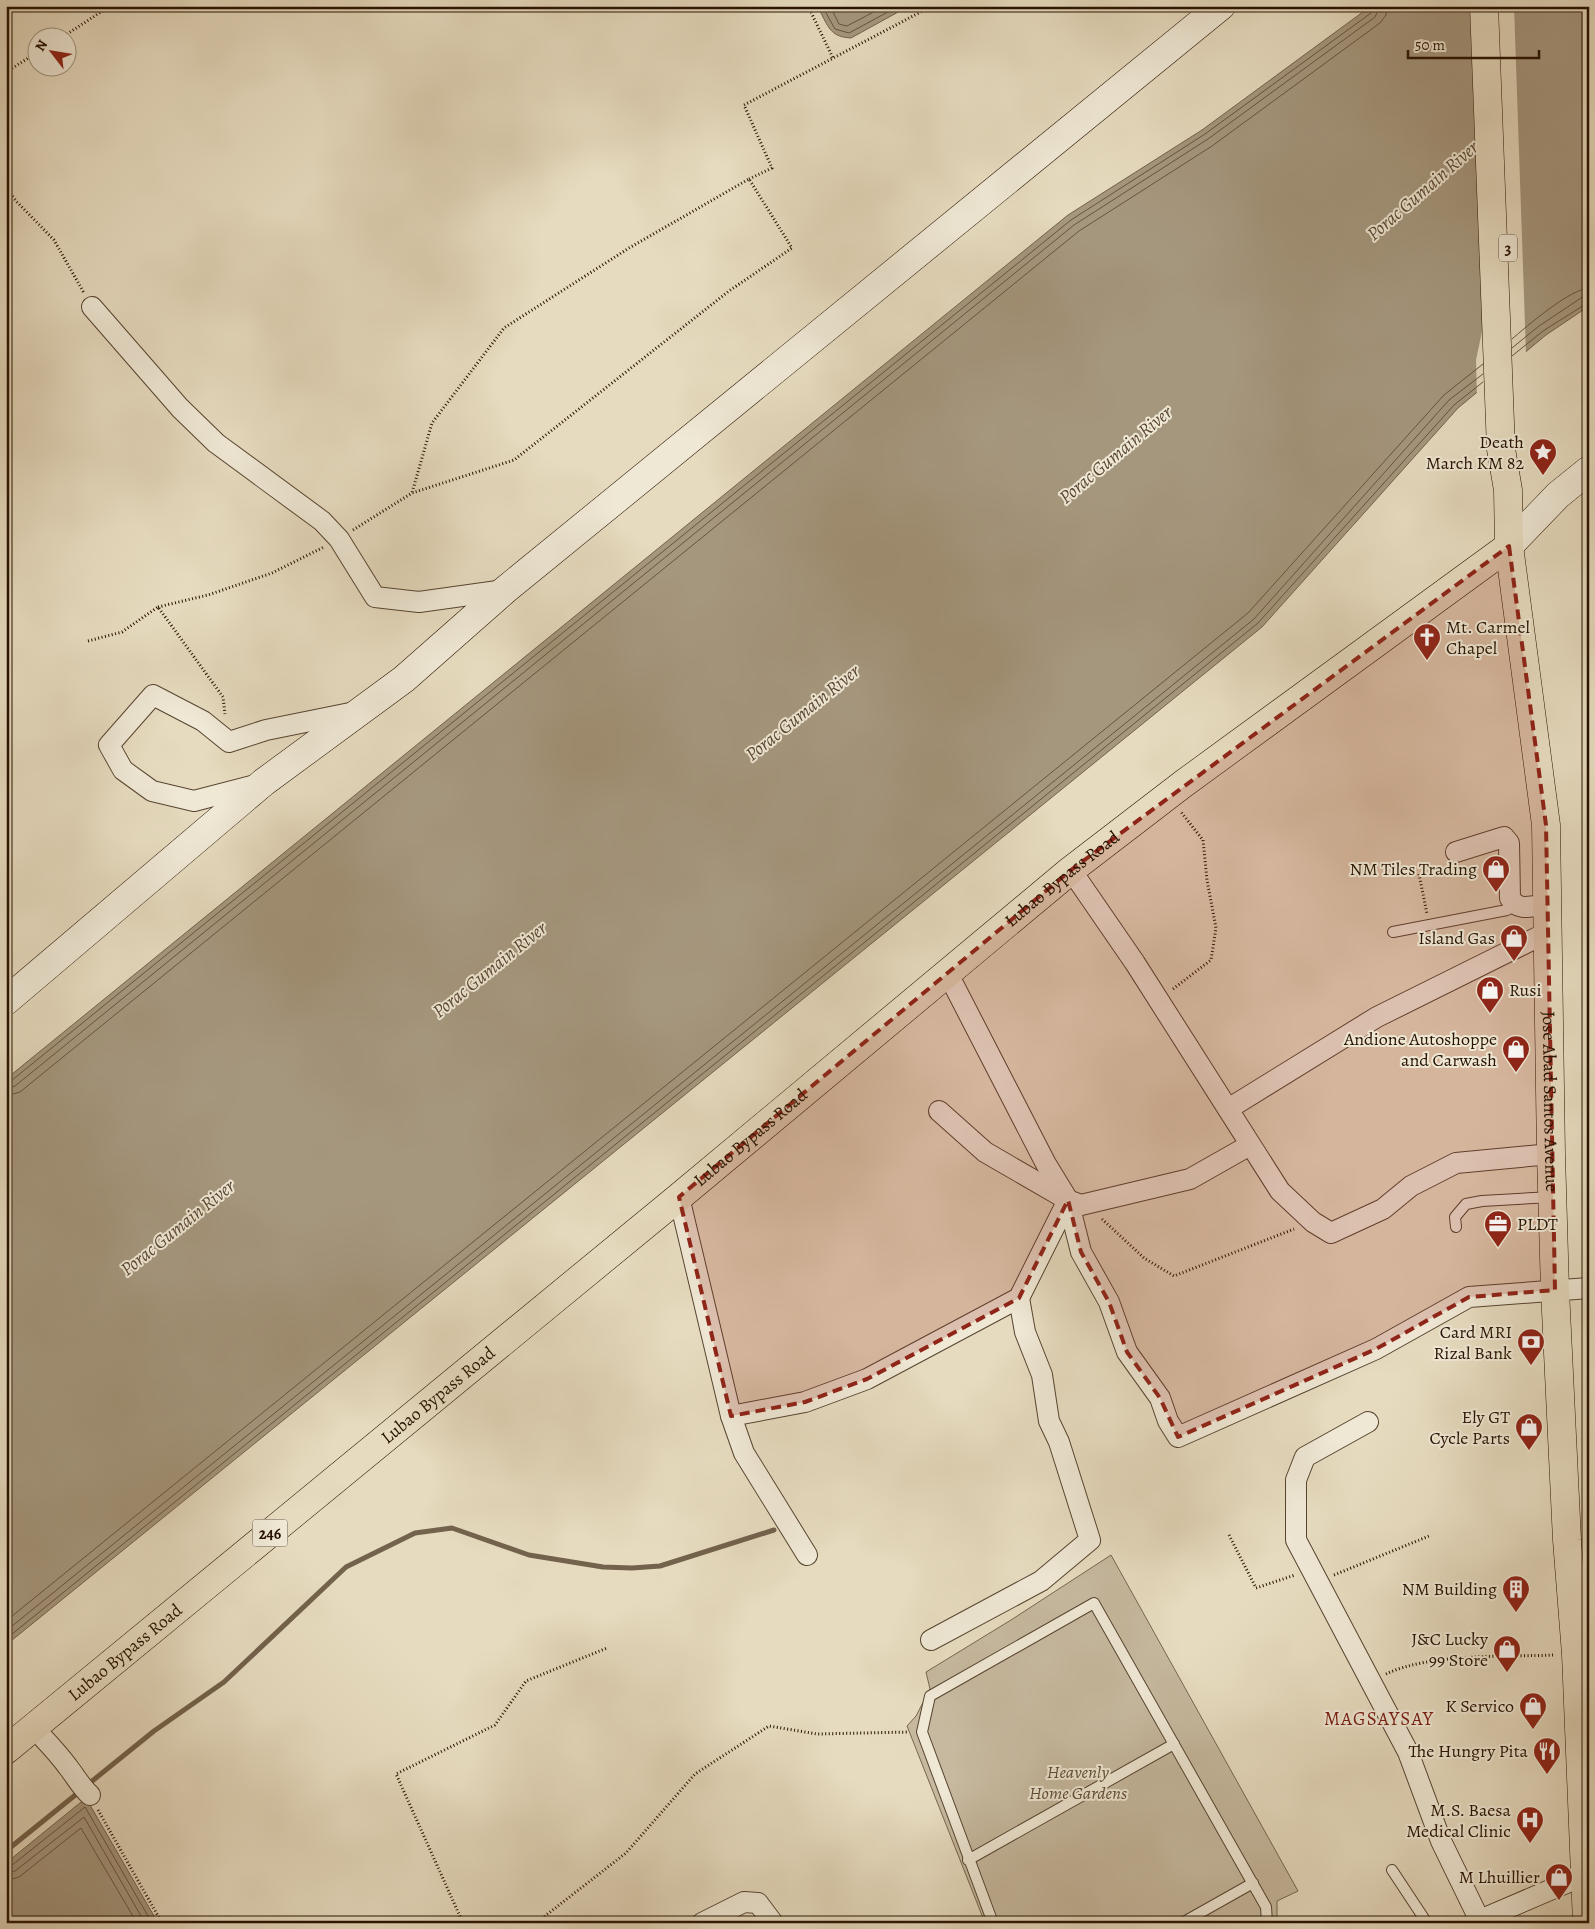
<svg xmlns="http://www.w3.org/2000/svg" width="1595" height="1929" viewBox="0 0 1595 1929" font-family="Alegreya,serif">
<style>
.green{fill:#c6b99f;stroke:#766650}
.water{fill:#a5977e;stroke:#73624c}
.pier{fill:#e6dbbf}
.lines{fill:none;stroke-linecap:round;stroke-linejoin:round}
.shore{stroke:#66543f;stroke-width:1}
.stream{stroke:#73624c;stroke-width:5}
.lane-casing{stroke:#574430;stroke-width:12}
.street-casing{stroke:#574430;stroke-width:22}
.secondary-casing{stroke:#271200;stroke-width:29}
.primary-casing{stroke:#271200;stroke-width:29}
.highway-casing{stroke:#271200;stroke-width:29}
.path{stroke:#271200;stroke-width:3;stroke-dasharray:1 2.5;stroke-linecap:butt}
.lane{stroke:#efe8d5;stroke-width:10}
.street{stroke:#efe8d5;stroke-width:20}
.secondary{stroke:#efe8d5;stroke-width:28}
.primary{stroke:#e6dbbf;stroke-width:28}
.highway{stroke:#e6dbbf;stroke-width:28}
.marked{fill:#8f2418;fill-opacity:0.2;stroke:#8f2418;stroke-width:4;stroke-dasharray:10 6;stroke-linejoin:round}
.labels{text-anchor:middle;stroke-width:4;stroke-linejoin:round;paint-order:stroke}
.shield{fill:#efe8d5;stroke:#635240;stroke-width:1}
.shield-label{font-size:16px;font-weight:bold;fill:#271200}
.poi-label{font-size:18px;fill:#271200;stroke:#efe8d5;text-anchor:end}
.street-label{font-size:18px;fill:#271200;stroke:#efe8d5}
.park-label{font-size:18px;font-style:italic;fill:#5f4c38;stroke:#efe8d5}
.water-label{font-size:19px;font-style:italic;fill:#594732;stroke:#efe8d5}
.neighbourhood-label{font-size:19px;letter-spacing:1px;fill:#7a1f14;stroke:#efe8d5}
</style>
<rect width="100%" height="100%" fill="#e6dbbf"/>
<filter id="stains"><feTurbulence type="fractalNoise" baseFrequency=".004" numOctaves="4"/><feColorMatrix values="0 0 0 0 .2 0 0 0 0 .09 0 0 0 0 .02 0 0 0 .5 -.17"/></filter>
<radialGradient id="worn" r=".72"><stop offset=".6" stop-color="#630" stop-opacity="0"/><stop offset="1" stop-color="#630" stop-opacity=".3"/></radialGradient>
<!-- green -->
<path class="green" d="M 1111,1555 L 1298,1891 L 1277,1901 L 1277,1923 L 985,1923 L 907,1726 L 916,1716 L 930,1689 L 926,1672 L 1011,1620 Z"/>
<!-- water -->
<g class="water">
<path d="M 822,6 L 909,6 L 851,38 C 832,37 829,29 821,13 Z"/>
<path d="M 1371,6 L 1589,6 L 1589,306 L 1546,335 L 1458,408 L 1262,627 L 6,1645 L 6,1079 L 1068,215 L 1202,130 Z"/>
<path d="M 86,1798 L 158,1923 L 17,1923 L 6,1906 L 6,1863 Z"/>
</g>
<!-- pier -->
<path class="pier" d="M 1470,6 L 1514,6 L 1526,354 L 1477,397 L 1476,360 L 1483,327 Z"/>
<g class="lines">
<!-- shore -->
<g class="shore">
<path d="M 827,6 L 826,13 L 835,29 L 849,33 L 899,6"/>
<path d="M 833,6 L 833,12 L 839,24 L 847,26 L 885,6"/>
<path d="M 1512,339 C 1527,326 1570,289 1589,288"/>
<path d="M 1512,348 L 1539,326 L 1581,298 L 1589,296"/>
<path d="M 1512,356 L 1543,331 L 1589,302"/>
<path d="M 6,1083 L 11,1081 L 1071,220 L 1205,134 L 1371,13 L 1374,6"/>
<path d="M 6,1089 L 15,1086 L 1074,225 L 1208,139 L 1375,17 L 1380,6"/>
<path d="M 6,1096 L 20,1092 L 1079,231 L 1212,146 L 1380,23 L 1386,15 L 1387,6"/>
<path d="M 6,1621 L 1248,613 L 1444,395 L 1483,364"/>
<path d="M 6,1631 L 1254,619 L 1449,400 L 1483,374"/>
<path d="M 6,1639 L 1258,623 L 1454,405 L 1483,382"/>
<path d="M 6,1867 L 11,1866 L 85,1807 L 152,1923"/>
<path d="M 6,1873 L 15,1871 L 84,1817 L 145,1923"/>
<path d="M 6,1881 L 19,1877 L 81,1828 L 137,1923"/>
</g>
<!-- stream -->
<g class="stream">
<path d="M 86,1786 L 154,1731 L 224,1682 L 346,1567 L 415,1533 L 452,1528 L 529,1555 L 603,1567 L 632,1568 L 660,1566 L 774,1530"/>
<path d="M 6,1851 L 79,1792"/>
</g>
<!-- lane casing -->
<g class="lane-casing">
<g id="lane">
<path d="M 1393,932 L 1507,910 L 1515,906"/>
<path d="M 1456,1227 L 1455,1217 L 1466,1204 L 1482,1201 L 1552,1197"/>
<path d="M 968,1860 L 1174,1744"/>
<path d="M 1392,1870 L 1427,1923"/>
<path d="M 993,1923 L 922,1732 L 930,1696 L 1094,1603 L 1266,1907 L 1267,1923"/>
<path d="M 1182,1923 L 1253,1883"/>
</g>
</g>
<!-- street casing -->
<g class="street-casing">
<g id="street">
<path d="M 92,307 L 180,408 L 216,443 L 322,521 L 339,539 L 375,597 L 419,602 L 505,590"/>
<path d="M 259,784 L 194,801 L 152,791 L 123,770 L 109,745 L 153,695 L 203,721 L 229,742 L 266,730 L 355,712"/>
<path d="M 1456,852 L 1504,837 L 1509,843 L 1510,898 C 1518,912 1532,906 1547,904"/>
<path d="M 1071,870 L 1135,963 L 1280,1191 L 1313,1222 L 1331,1233 L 1383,1209 L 1411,1186 L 1456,1163 L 1551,1154"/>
<path d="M 947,972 L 1046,1164 L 1068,1200 L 1081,1205 L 1190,1179 L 1250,1145"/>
<path d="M 1228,1109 L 1377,1017 L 1546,933"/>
<path d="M 939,1111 L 985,1152 L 1068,1200 L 1081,1252 L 1109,1302 L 1127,1352 L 1160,1398 L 1168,1421 L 1178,1437 L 1376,1349 L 1469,1297 L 1589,1288"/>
<path d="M 679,1197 L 731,1416 L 744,1453 L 807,1555"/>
<path d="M 731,1416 L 805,1402 L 867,1379 L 1019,1298 L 1068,1200"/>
<path d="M 1368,1422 L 1305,1457 L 1296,1480 L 1296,1540 L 1408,1752 L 1441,1841 L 1479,1919"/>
<path d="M 931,1640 L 1041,1581 L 1090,1540 L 1059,1442 L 1049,1421 L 1042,1375 L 1025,1332 L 1019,1298"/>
<path d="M 34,1728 C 46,1741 58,1753 68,1767 C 76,1777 81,1787 90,1795"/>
<path d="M 702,1923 L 744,1902 L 758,1903 L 773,1923"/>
<path d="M 1473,1923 L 1585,1875"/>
</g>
</g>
<!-- secondary casing -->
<g class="secondary-casing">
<g id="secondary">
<path d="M 1509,546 L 1558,495 L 1589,470"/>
<path d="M 6,1001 L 264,782 L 404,679 L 505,590 L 1221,6"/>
</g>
</g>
<!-- primary casing -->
<g class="primary-casing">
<g id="primary">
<path id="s1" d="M 1509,546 L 1546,825 L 1551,1154 L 1555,1290 L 1567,1540 L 1576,1654 L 1587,1923"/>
</g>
</g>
<!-- highway casing -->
<g class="highway-casing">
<g id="highway">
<path id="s2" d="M 6,1750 L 679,1197 L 1071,870 L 1183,784 L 1509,546 L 1508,490 L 1501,449 L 1484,6"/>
</g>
</g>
<!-- path -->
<g class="path">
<path d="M 808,6 L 833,58"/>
<path d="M 61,38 L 110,6"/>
<path d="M 6,72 L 38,52"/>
<path d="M 749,179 L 772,168 L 744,105 L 932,6"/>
<path d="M 6,188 L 17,202 L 54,240 L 84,293"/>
<path d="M 353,530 L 412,493 L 514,460 L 729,291 L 792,248 L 749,179 L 629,248 L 504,328 L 432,423 L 412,493"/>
<path d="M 158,607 L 208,595 L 272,573 L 324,547"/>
<path d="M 88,641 L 122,632 L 158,607 L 223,697 L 225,714"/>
<path d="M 1419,874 L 1427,914"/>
<path d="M 1173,989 L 1211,960 L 1216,928 L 1207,880 L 1203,840 L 1181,812"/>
<path d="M 1102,1219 L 1144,1258 L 1174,1276 L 1294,1229"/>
<path d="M 1229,1535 L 1256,1588 L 1295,1575"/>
<path d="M 1334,1575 L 1429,1536"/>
<path d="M 1386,1674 C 1430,1653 1507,1657 1555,1655"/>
<path d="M 98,1810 L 162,1923"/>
<path d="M 463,1923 L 396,1774 L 495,1725 L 526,1681 L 607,1648"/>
<path d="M 536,1923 L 626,1853 L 695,1774 L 769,1726 L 817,1734 L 909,1732"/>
</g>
<!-- lane -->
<use href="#lane" class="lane"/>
<!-- street -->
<use href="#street" class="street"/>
<!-- secondary -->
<use href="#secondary" class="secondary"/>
<!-- primary -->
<use href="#primary" class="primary"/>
<!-- highway -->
<use href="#highway" class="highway"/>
</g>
<!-- marked area -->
<path class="marked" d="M 1509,546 L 1546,825 L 1555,1290 L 1469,1297 L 1376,1349 L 1178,1437 L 1160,1398 L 1127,1352 L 1109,1302 L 1081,1252 L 1068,1200 L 1019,1298 L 867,1379 L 805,1402 L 731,1416 L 679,1197 L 1071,870 Z"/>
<!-- icons -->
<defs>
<g id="sight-pin" transform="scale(1.4375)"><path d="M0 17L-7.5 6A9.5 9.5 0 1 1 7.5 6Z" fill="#8f2418" stroke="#efe8d5"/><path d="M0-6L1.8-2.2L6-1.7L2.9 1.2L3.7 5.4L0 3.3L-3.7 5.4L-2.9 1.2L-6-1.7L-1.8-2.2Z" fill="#fff"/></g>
<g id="church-pin" transform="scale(1.4375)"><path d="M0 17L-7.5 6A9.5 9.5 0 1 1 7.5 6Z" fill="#8f2418" stroke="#efe8d5"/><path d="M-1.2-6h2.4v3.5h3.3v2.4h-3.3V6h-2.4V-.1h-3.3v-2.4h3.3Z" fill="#fff"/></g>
<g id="shop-pin" transform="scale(1.4375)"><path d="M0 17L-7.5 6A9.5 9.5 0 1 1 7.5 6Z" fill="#8f2418" stroke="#efe8d5"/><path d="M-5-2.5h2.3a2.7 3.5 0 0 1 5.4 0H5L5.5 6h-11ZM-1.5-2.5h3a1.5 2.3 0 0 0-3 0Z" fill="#fff"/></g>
<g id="office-pin" transform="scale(1.4375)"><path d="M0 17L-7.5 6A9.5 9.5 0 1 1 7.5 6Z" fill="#8f2418" stroke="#efe8d5"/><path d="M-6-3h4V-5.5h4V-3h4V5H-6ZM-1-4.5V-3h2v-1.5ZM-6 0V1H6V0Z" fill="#fff"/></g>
<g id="bank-pin" transform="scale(1.4375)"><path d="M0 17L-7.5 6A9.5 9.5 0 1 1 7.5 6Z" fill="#8f2418" stroke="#efe8d5"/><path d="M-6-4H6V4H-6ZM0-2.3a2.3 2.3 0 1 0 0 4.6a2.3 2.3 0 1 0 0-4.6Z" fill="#fff"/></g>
<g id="building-pin" transform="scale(1.4375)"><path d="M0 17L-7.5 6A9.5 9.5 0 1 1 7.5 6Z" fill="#8f2418" stroke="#efe8d5"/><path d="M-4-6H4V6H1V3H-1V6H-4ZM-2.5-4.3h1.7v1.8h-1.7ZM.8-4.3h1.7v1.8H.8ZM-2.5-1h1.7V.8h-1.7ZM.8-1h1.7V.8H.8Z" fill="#fff"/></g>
<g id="restaurant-pin" transform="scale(1.4375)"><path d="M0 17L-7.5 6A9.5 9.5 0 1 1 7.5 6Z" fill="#8f2418" stroke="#efe8d5"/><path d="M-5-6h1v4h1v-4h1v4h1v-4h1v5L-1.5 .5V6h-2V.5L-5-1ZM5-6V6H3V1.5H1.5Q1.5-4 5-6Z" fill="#fff"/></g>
<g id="hospital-pin" transform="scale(1.4375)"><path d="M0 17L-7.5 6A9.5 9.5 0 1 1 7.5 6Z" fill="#8f2418" stroke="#efe8d5"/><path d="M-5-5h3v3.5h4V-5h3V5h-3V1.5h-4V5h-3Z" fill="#fff"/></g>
</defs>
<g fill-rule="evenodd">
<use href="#sight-pin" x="1543" y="452"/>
<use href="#church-pin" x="1427" y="637"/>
<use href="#shop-pin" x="1496" y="869"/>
<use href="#shop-pin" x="1514" y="938"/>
<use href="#shop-pin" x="1490" y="990"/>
<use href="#shop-pin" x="1516" y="1049"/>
<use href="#office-pin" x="1498" y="1224"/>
<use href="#bank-pin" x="1531" y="1342"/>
<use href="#shop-pin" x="1529" y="1427"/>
<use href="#building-pin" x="1516" y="1589"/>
<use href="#shop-pin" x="1507" y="1649"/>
<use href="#shop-pin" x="1533" y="1706"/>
<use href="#restaurant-pin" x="1547" y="1751"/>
<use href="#hospital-pin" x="1530" y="1820"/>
<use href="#shop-pin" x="1559" y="1877"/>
</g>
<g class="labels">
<!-- shield labels -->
<g class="shield">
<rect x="1499" y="234.5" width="18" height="27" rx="4"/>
<rect x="252.5" y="1519.5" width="35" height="27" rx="4"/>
</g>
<g class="shield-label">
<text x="1508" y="254">3</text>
<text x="270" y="1539">246</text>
</g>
<!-- poi labels -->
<g class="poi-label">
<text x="1524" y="448">Death<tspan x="1524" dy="21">March KM 82</tspan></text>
<text x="1446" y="633" text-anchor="start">Mt. Carmel<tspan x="1446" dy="21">Chapel</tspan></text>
<text x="1477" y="875">NM Tiles Trading</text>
<text x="1495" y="944">Island Gas</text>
<text x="1509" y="996" text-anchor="start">Rusi</text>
<text x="1497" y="1045">Andione Autoshoppe<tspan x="1497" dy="21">and Carwash</tspan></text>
<text x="1517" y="1230" text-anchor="start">PLDT</text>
<text x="1512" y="1338">Card MRI<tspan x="1512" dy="21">Rizal Bank</tspan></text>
<text x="1510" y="1423">Ely GT<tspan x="1510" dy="21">Cycle Parts</tspan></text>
<text x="1497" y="1595">NM Building</text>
<text x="1488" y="1645">J&amp;C Lucky<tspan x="1488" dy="21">99 Store</tspan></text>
<text x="1514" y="1712">K Servico</text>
<text x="1528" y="1757">The Hungry Pita</text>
<text x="1511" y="1816">M.S. Baesa<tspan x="1511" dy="21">Medical Clinic</tspan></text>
<text x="1540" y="1883">M Lhuillier</text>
</g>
<!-- street labels -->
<g class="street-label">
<text dy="6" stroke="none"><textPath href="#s2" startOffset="1369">Lubao Bypass Road</textPath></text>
<text dy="6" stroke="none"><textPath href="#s1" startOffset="558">Jose Abad Santos Avenue</textPath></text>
<text dy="6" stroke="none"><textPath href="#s2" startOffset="964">Lubao Bypass Road</textPath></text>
<text dy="6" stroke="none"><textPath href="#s2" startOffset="559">Lubao Bypass Road</textPath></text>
<text dy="6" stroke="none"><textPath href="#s2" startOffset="154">Lubao Bypass Road</textPath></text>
</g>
<!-- park labels -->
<g class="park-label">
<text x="1078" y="1778">Heavenly<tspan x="1078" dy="21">Home Gardens</tspan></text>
</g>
<!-- water labels -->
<g class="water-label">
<text transform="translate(1422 190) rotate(-41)" y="7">Porac Gumain River</text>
<text transform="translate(1115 454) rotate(-40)" y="7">Porac Gumain River</text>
<text transform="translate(802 712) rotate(-39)" y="7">Porac Gumain River</text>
<text transform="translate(489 969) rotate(-39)" y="7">Porac Gumain River</text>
<text transform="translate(177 1227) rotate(-39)" y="7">Porac Gumain River</text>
</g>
<!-- neighbourhood labels -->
<g class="neighbourhood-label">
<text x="1379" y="1725">MAGSAYSAY</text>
</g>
</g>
<!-- margin -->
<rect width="1595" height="1929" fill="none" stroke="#e6dbbf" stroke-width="25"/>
<rect x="8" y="8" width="1580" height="1914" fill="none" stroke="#271200" stroke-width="2.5"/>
<rect x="12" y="12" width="1570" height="1904" fill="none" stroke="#271200"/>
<!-- north arrow -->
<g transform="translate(52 52) rotate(301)"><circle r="24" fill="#efe8d5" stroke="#9f9280"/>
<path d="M0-4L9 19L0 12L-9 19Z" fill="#8f2418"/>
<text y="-8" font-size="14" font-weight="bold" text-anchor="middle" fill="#271200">N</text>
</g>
<!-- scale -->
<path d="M1408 50v8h131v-8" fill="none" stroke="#271200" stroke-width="2.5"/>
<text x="1415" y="50" font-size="15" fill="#271200" stroke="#efe8d5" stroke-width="4" paint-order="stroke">50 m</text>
<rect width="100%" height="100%" filter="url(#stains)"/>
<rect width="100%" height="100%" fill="url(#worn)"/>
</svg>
